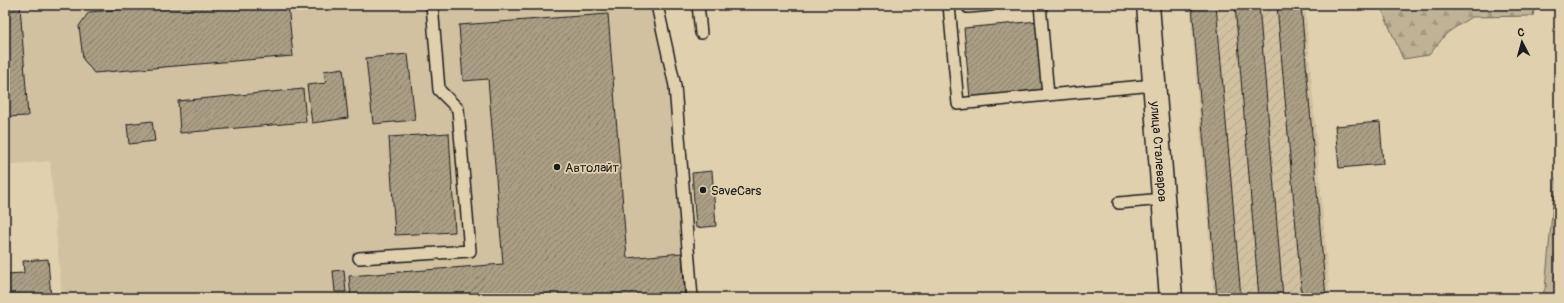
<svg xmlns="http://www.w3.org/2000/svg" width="1564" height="303" viewBox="0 0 1564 303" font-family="Pangolin,sans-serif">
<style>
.built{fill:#d1c1a1}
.industrial{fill:url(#industrial-furrows)}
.forest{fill:url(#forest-firs);stroke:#6e6758}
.building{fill:url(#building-hatch);stroke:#1c1c1c}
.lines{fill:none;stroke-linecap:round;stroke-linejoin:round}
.lane-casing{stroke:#1c1c1c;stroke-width:14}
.secondary-casing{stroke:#1c1c1c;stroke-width:25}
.lane{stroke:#e1d0ad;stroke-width:11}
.secondary{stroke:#e1d0ad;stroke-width:22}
.poi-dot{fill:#1c1c1c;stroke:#e1d0ad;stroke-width:1.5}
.labels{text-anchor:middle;stroke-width:3.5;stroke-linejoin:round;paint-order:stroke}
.street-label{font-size:13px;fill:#1c1c1c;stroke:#e1d0ad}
.poi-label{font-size:13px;fill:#1c1c1c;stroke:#e1d0ad;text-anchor:start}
</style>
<defs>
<pattern id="industrial-furrows" width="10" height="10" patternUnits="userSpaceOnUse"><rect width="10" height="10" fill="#d1c1a1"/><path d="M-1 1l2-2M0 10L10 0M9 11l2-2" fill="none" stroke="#b3a58a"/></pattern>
<pattern id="forest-firs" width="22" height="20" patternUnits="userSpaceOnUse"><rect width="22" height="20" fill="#c0b295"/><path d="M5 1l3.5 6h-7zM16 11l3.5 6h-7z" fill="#a49880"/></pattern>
<pattern id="building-hatch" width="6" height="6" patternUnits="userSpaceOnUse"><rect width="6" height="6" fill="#ab9e85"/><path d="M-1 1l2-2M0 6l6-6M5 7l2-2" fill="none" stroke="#8a806c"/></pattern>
</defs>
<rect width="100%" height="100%" fill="#e1d0ad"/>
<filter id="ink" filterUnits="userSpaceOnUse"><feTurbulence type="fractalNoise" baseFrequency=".025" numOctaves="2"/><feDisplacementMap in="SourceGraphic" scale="8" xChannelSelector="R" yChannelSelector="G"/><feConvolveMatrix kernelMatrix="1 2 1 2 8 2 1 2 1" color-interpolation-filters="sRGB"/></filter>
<g filter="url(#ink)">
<!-- built -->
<path class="built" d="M 5,5 L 664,5 L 685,298 L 62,298 L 50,161 L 5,165 Z"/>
<!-- industrial -->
<path class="industrial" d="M 1190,5 L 1305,5 L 1330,298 L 1214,298 Z"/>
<!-- forest -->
<g class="forest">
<path d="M 1380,5 L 1535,5 L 1533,16 L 1471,17 L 1447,33 L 1429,55 L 1403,59 Z"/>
<path d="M 1559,174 L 1559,298 L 1541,298 L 1545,289 L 1555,181 Z"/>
</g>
<!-- building -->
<g class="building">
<path d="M 5,5 L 20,5 L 28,116 L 5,117 Z"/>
<path d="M 174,5 L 288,5 L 293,56 L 94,73 L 83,59 L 79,26 L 89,12 Z"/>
<path d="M 1192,5 L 1216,5 L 1241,298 L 1217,298 Z"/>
<path d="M 1235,5 L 1259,5 L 1283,298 L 1259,298 Z"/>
<path d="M 1277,5 L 1301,5 L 1326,298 L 1302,298 Z"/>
<path d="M 608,14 L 627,258 L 682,253 L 685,298 L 351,298 L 349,276 L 503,264 L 488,79 L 463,81 L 459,25 Z"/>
<path d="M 1038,21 L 1044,93 L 970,99 L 964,28 Z"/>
<path d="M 408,54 L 415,120 L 373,124 L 366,58 Z"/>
<path d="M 343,68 L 348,118 L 312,123 L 307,85 L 326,83 L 324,71 Z"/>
<path d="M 303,89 L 306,122 L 180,133 L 178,101 Z"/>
<path d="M 152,121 L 155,141 L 129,144 L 127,124 Z"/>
<path d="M 1380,122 L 1383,164 L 1339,168 L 1335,126 Z"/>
<path d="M 449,133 L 455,232 L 395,235 L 389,137 Z"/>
<path d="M 712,171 L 716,226 L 696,228 L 692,173 Z"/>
<path d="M 48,259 L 51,298 L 5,298 L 5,274 L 24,273 L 23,261 Z"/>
<path d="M 344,270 L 346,292 L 335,292 L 333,271 Z"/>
</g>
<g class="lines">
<!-- lane casing -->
<g class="lane-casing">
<g id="lane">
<path d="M 657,5 L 675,86 L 692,298"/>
<path d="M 698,5 L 701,33"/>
<path d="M 949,5 L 958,104 L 1048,95"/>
<path d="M 967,5 L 968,7 L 991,5"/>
<path d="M 1040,5 L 1048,95 L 1154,85"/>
<path d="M 1119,203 L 1163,199"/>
<path d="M 359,258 L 470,251 L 458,109 L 439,90 L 432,5"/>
</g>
</g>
<!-- secondary casing -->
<g class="secondary-casing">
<g id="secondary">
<path id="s1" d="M 1148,5 L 1171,298"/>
</g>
</g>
<!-- lane -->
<use href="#lane" class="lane"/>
<!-- secondary -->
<use href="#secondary" class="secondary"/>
</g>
</g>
<!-- markers -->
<g class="poi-dot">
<circle cx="557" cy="167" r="4"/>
<circle cx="703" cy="190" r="4"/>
</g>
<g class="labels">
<!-- street labels -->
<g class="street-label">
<text dy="5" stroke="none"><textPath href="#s1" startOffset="147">улица Сталеваров</textPath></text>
</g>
<!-- poi labels -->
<g class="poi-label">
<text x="565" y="172">Автолайт</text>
<text x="711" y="195">SaveCars</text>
</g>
</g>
<!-- margin -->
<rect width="1564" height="303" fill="none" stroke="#e1d0ad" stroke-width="20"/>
<rect x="10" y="10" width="1544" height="283" fill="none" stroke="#1c1c1c" stroke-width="1.5" filter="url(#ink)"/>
<!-- north arrow -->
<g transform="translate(1522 42) rotate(354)" stroke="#e1d0ad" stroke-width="3" paint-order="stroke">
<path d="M0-3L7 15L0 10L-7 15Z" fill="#1c1c1c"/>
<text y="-6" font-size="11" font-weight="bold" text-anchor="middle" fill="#1c1c1c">С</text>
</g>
</svg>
